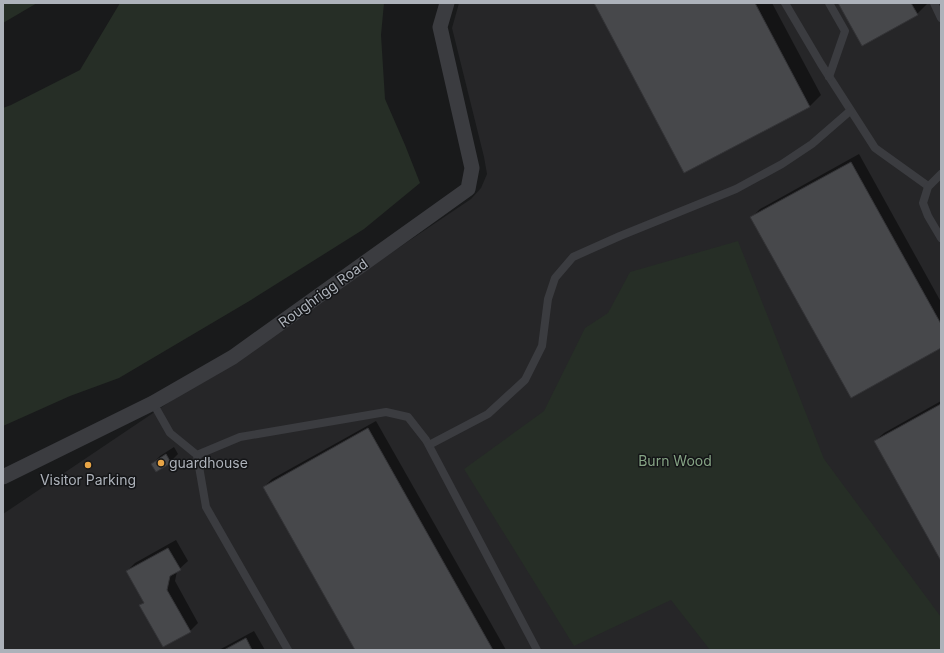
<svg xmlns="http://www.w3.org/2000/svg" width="944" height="653" viewBox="0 0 944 653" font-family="Inter,sans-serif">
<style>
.built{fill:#262628}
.green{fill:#262e26}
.shadow{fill:#0007}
.building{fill:#47484b;stroke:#343437}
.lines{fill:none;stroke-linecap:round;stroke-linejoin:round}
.lane{stroke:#3b3c40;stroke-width:8}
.street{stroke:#3b3c40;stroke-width:15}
.poi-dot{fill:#e7a446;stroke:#141517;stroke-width:1.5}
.labels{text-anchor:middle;stroke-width:3;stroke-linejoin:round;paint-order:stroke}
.street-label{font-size:14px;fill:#adb2ba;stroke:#141517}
.park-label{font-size:14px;fill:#86a485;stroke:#141517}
.poi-label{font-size:14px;fill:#adb2ba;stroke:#141517;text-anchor:start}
</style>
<rect width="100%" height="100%" fill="#191a1b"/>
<!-- built -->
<path class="built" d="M 459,3 L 941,3 L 941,650 L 3,650 L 3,514 L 471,199 L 481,188 L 487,174 L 484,157 L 452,28 Z"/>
<!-- green -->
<g class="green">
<path d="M 3,3 L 37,3 L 3,23 Z"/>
<path d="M 120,3 L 384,3 L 381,35 L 385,99 L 405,145 L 420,183 L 364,229 L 251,300 L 119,378 L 70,396 L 3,426 L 3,108 L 11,105 L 80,70 Z"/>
<path d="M 738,241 L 824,459 L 941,617 L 941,650 L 710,650 L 671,600 L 574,646 L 464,469 L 544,411 L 585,328 L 608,313 L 630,272 Z"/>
</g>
<!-- shadow -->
<g class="shadow">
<path d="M 595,3 L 772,3 L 821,95 L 810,106 L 685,172 Z"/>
<path d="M 839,3 L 928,3 L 917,14 Z"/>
<path d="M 859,154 L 941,302 L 941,347 L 751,218 L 760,209 Z"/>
<path d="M 941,401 L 941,559 L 875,441 L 884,433 Z"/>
<path d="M 376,421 L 506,650 L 356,650 L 264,487 L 272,479 Z"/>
<path d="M 174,447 L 178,454 L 170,462 L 152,464 L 160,456 Z"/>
<path d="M 176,540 L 188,561 L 177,571 L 175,581 L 198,623 L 190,631 L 140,606 L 144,602 L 127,571 L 135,563 Z"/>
<path d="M 254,631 L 265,650 L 219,650 Z"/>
</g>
<!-- building -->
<g class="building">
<path d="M 594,3 L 755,3 L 810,107 L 684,173 Z"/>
<path d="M 838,3 L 911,3 L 918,15 L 862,46 Z"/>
<path d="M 851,162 L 941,324 L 941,348 L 851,398 L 750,217 Z"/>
<path d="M 941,404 L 941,561 L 874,441 Z"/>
<path d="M 368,428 L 493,650 L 355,650 L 263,487 Z"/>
<path d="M 166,454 L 171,463 L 156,472 L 151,464 Z"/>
<path d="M 168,548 L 181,570 L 170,576 L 167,590 L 191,632 L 163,647 L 139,605 L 144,603 L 126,571 Z"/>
<path d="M 246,638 L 252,650 L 224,650 Z"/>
</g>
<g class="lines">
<!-- lane -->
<g class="lane">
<path d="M 785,3 L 821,64 L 875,148 L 928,186"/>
<path d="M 934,3 L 941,18"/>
<path d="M 829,77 L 845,31 L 829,3"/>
<path d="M 941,174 L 928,187 L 923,203 L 928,216 L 941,238"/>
<path d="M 153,403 L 170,433 L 197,455 L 240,437 L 386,412 L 408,417 L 426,440 L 537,650"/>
<path d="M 429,445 L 488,414 L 525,380 L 542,346 L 548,299 L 555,278 L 573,257 L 620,236 L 736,189 L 782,164 L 812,144 L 850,111"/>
<path d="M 197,455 L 206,507 L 288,650"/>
</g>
<!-- street -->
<path class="street" d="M 3,477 L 153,403 L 233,357 L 468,189 L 472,168 L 440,27 L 447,3"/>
</g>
<!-- markers -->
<g class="poi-dot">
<circle cx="161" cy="463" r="4"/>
<circle cx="88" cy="465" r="4"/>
</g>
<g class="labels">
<!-- street labels -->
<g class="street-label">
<text transform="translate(323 293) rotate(-36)" y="5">Roughrigg Road</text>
</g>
<!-- park labels -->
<g class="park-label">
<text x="675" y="466">Burn Wood</text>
</g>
<!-- poi labels -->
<g class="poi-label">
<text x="169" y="468">guardhouse</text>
<text x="88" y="485" text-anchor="middle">Visitor Parking</text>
</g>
</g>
<!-- border -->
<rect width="944" height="653" fill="none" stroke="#adb2ba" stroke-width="8"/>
</svg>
